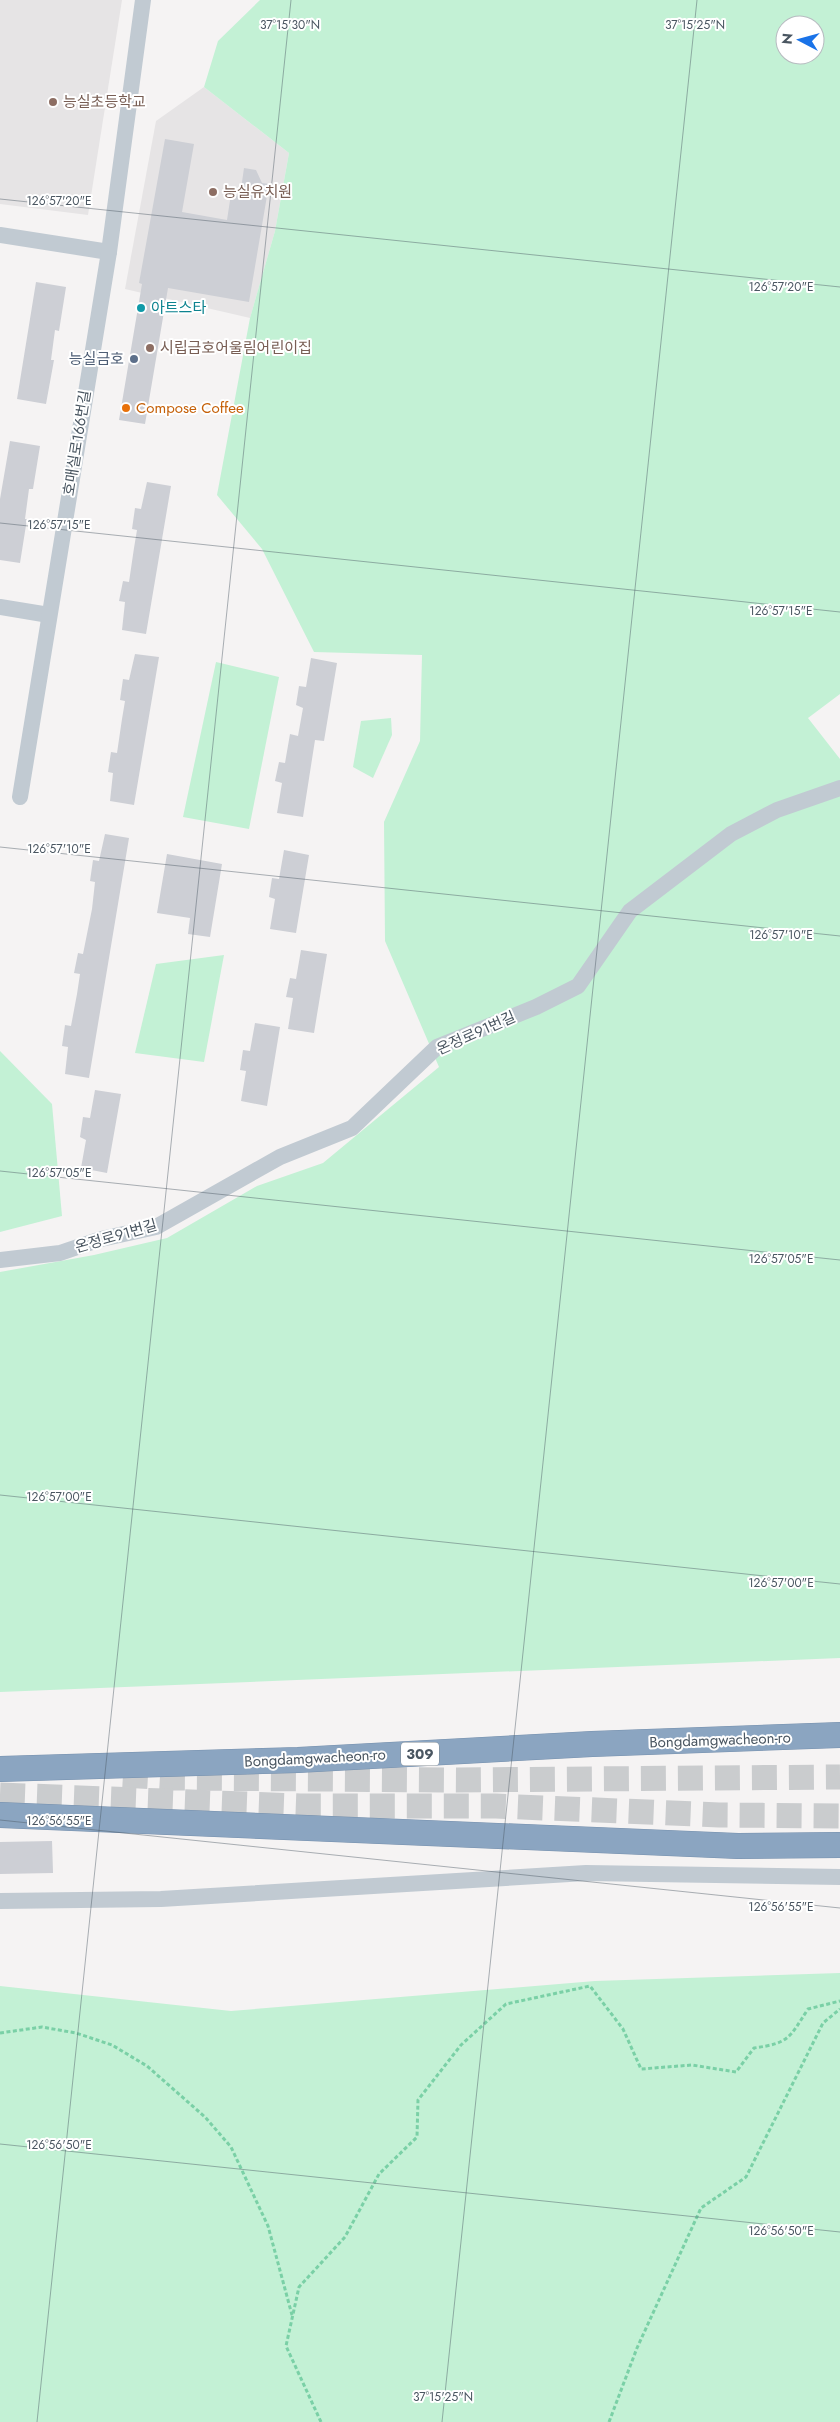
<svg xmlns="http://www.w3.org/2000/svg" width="840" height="2422" viewBox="0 0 840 2422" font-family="Jost,'Noto Sans KR',sans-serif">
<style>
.education{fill:#e6e4e5}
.green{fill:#c3f1d5;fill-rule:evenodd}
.building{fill:#cdcfd5}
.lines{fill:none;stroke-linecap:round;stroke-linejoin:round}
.highway-tunnel{stroke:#caccce;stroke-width:25;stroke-dasharray:25 12;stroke-linecap:butt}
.highway-casing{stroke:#7690ad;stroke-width:26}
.path{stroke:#7ad0a6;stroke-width:3;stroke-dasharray:4 2.5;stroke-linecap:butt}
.minor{stroke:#c1cad2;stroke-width:16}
.highway{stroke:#8ba5c1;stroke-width:25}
.ticks{fill:none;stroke:#4a5661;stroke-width:1;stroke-opacity:0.45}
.education-dot{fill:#8d6e63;stroke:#fff;stroke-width:2}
.culture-dot{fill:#0f9aa8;stroke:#fff;stroke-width:2}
.service-dot{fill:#5c6f8a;stroke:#fff;stroke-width:2}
.food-dot{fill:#e8710a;stroke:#fff;stroke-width:2}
.labels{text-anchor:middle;stroke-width:4;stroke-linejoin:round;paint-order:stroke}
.shield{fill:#fff;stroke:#808990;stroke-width:1}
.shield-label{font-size:14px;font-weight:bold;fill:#4a5661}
.education-label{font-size:15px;fill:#785e54;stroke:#fff;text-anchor:start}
.culture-label{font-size:15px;fill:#0d838f;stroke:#fff;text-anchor:start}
.service-label{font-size:15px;fill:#4e5e75;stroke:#fff;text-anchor:end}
.food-label{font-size:15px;fill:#c56008;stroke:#fff;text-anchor:start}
.street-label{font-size:15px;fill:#4a5661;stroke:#fff}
.ticks-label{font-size:12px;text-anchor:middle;fill:#4a5661;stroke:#fff;stroke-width:4;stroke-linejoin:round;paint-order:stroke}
</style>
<rect width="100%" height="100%" fill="#f5f3f3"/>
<!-- education -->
<g class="education">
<path d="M 0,0 L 122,0 L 88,215 L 0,204 Z"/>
<path d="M 204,87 L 289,153 L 275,231 L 250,318 L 125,289 L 156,121 Z"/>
</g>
<!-- green -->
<g class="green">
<path d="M 260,0 L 840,0 L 840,694 L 808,718 L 840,759 L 840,1658 L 0,1692 L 0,1272 L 94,1255 L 167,1238 L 257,1186 L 323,1163 L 439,1067 L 385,941 L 384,822 L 420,741 L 422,655 L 314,652 L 262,549 L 217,495 L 250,318 L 275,231 L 289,153 L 204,87 L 218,41 ZM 785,25 L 815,25 L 815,55 L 785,55 Z"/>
<path d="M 216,662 L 279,677 L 249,829 L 183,817 Z"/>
<path d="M 391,718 L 392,735 L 373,778 L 353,767 L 361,721 Z"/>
<path d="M 224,955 L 204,1062 L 135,1053 L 156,964 Z"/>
<path d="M 0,1051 L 52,1104 L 62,1216 L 0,1232 Z"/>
<path d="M 840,1973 L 840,2422 L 0,2422 L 0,1986 L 231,2011 L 595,1981 Z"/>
</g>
<!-- building -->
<g class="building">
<path d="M 165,139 L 194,144 L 182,212 L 227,220 L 231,194 L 240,196 L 244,168 L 256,170 L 262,183 L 269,184 L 249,302 L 168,288 L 145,424 L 119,420 L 142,284 L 139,283 Z"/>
<path d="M 36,282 L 66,287 L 59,331 L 55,330 L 51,360 L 54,360 L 46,404 L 17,399 Z"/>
<path d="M 10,441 L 40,446 L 33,489 L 29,489 L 25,519 L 27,519 L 20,563 L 0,560 L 0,499 Z"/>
<path d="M 147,482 L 171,486 L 146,634 L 122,630 L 125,602 L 119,601 L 123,581 L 129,582 L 134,548 L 137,530 L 132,529 L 135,508 L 141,509 Z"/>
<path d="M 135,654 L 159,657 L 134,805 L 110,801 L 113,773 L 108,772 L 111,752 L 117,753 L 122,719 L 125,701 L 120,700 L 123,679 L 129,680 Z"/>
<path d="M 311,658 L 337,663 L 324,741 L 315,740 L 303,817 L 277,813 L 282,783 L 275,781 L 279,762 L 285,763 L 290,734 L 298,736 L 303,708 L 296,705 L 299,686 L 306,687 Z"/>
<path d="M 105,834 L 129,838 L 89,1078 L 65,1074 L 68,1047 L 62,1046 L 65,1025 L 71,1026 L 77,994 L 80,974 L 74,973 L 78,953 L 83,954 L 92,909 L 95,882 L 90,881 L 93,860 L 99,861 Z"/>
<path d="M 284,850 L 309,855 L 296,933 L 270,929 L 275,899 L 269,897 L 272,878 L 279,879 Z"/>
<path d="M 167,854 L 222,864 L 210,937 L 188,934 L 190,918 L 157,913 Z"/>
<path d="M 301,950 L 327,954 L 314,1033 L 288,1029 L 293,998 L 286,997 L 290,978 L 296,979 Z"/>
<path d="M 255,1023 L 280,1027 L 267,1106 L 241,1101 L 246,1071 L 240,1070 L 243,1050 L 250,1051 Z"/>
<path d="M 95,1090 L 121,1094 L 107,1173 L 81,1168 L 86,1140 L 80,1137 L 83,1117 L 90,1118 Z"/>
<path d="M 52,1841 L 53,1873 L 0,1874 L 0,1842 Z"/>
</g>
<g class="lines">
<!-- highway-tunnel -->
<g class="highway-tunnel">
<path d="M 123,1775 L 174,1778 L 457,1780 L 840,1777"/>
<path d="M 0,1795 L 300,1806 L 496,1806 L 719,1815 L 840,1816"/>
</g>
<!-- highway casing -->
<g class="highway-casing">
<g id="highway">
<path d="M 0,1769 L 298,1760 L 592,1744 L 840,1735"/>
<path d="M 0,1815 L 738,1846 L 840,1845"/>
</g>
</g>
<!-- path -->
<g class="path">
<path d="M 0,2033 L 42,2027 L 76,2033 L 112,2045 L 147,2066 L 205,2117 L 231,2147 L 268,2226 L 292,2315"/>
<path d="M 321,2422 L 286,2346 L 299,2287 L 345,2237 L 379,2174 L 417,2137 L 418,2100 L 461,2045 L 506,2004 L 590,1986 L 623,2029 L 641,2069 L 692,2065 L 736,2072 L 754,2048 C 790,2043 789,2038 808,2009 L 840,2001"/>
<path d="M 609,2422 L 637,2348 L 701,2208 L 746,2177 L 823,2023 L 840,2009"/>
</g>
<!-- minor -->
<g class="minor">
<path d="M 0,235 L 109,252"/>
<path d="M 0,607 L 49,615"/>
<path d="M 20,797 L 109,252 L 143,0"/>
<path d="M 0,1260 L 60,1253 L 101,1239 L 156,1227 L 280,1157 L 352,1128 L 437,1047 L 536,1007 L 578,986 L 630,911 L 731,834 L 777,810 L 840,788"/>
<path d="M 0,1901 L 161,1899 L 586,1873 L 840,1877"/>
</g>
<!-- highway -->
<use href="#highway" class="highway"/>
</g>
<!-- ticks -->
<path class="ticks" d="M 0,199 L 840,287M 0,523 L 840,612M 0,847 L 840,936M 0,1171 L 840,1260M 0,1495 L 840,1584M 0,1820 L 840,1908M 0,2144 L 840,2232M 37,2422 L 291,0M 442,2422 L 697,0"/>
<!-- markers -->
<g class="education-dot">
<circle cx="53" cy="102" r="5"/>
<circle cx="213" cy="192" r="5"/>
<circle cx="150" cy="348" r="5"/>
</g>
<circle class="culture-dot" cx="141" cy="308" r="5"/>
<circle class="service-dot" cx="134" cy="359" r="5"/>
<circle class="food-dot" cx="126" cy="408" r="5"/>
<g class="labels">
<!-- shield labels -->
<rect class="shield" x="401" y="1742.5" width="38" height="23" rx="4"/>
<g class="shield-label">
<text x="420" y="1759">309</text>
</g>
<!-- education labels -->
<g class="education-label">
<text x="63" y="107">능실초등학교</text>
<text x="223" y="197">능실유치원</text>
<text x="160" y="353">시립금호어울림어린이집</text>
</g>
<!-- culture labels -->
<g class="culture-label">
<text x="151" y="313">아트스타</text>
</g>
<!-- service labels -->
<g class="service-label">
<text x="124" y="364">능실금호</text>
</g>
<!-- food labels -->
<g class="food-label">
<text x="136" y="413">Compose Coffee</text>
</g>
<!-- street labels -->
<g class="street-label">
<text transform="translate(77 443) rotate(-81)" y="5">호매실로166번길</text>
<text transform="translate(476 1033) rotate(-24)" y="5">온정로91번길</text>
<text transform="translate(116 1236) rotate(-16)" y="5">온정로91번길</text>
<text transform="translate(720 1740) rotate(-2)" y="5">Bongdamgwacheon-ro</text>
<text transform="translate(315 1758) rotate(-3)" y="5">Bongdamgwacheon-ro</text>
</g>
</g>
<g class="ticks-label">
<text x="290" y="29">37°15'30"N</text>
<text x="695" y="29">37°15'25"N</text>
<text x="59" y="205">126°57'20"E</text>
<text x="781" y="291">126°57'20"E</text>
<text x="59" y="529">126°57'15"E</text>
<text x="781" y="615">126°57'15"E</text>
<text x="59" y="853">126°57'10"E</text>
<text x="781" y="939">126°57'10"E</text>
<text x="59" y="1177">126°57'05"E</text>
<text x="781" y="1263">126°57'05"E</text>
<text x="59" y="1501">126°57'00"E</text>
<text x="781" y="1587">126°57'00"E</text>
<text x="59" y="1825">126°56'55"E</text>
<text x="781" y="1911">126°56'55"E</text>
<text x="59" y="2149">126°56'50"E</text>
<text x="781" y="2235">126°56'50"E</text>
<text x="443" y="2401">37°15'25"N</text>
</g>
<!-- north arrow -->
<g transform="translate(800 40) rotate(276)"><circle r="24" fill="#ffffff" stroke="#b7bbc0"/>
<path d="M0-4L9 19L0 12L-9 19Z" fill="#1a73e8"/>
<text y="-8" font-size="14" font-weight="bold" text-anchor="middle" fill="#4a5661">N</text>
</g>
</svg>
